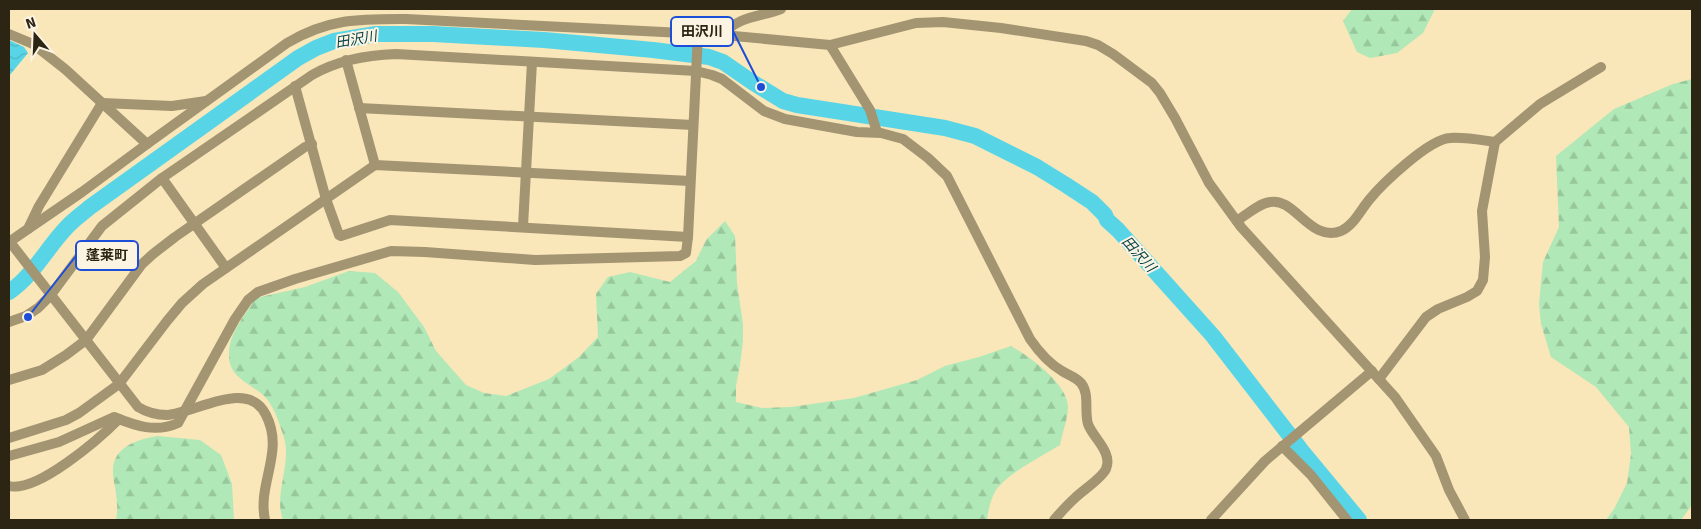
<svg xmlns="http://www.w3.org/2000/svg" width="1701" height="529" viewBox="0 0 1701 529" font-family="Signika,'Noto Sans JP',sans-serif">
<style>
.forest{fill:url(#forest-firs)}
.water{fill:url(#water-waves)}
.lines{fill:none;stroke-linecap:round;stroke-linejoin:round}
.river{stroke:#57d5e7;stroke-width:16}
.minor{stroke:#a39472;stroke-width:10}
.labels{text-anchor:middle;stroke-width:4;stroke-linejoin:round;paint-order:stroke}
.water-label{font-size:14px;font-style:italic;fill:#054249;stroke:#fcf4e3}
.leader{fill:none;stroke:#1d4ed8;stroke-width:2}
.callout-dot{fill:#1d4ed8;stroke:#fcf4e3;stroke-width:2}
.callout{fill:#fcf4e3;stroke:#1d4ed8;stroke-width:2}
.callout-label{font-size:14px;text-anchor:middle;font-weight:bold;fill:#2c2514}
</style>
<defs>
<pattern id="forest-firs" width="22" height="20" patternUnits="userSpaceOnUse" patternTransform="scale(1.25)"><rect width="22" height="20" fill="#b0e8b7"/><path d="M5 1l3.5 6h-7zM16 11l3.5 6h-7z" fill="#98c79c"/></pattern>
<pattern id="water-waves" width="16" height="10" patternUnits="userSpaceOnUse" patternTransform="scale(1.25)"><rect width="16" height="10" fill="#57d5e7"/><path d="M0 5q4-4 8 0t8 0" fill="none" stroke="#4cb7c5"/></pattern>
</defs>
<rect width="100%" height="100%" fill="#f9e6b9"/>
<!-- forest -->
<g class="forest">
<path d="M 1352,9 L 1435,9 L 1423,33 L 1397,53 L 1370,58 L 1357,52 L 1343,21 Z"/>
<path d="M 1692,79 L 1692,505 L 1681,520 L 1606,520 L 1614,509 L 1627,483 L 1631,454 L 1629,427 L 1596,387 L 1551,357 L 1541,324 L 1539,304 L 1543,262 L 1559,227 L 1556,156 L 1614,109 L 1673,84 Z"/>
<path d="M 725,221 L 735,236 L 737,283 L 743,325 L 743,341 L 740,365 L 736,386 L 736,402 L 762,408 L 791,407 L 854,398 L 917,380 L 945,366 L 979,357 L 1011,346 C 1029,356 1068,384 1068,407 C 1068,418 1062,434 1060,445 C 1042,456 1007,474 996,490 C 991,498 988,511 987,520 L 283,520 C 275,498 286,476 286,453 C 287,443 281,429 278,420 C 275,411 269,400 262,394 C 248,383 229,376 229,356 C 228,334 245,315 256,298 L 305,287 L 349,271 L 375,273 L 398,292 L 424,327 L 436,351 L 466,385 L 484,393 L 506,396 L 549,379 L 579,357 L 598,337 L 596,294 L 608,277 L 630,272 L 670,282 L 696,261 L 706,240 Z"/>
<path d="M 157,436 L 200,440 L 221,455 L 232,484 L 234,520 L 116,520 C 118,511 117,502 116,493 C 115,486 113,479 113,473 C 112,447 136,440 157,436 Z"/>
</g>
<!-- water -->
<path class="water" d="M 9,40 L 24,47 L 28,53 L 9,76 Z"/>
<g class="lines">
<!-- river -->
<path class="river" d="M 9,292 C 33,276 46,249 66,228 C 73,220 82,214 90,207 L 298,58 L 316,48 L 334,41 L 376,34 L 433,34 L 544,40 L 653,50 L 709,57 L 723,62 L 752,82 L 783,101 L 797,105 L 945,128 L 975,136 L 1037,167 L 1066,185 L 1092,202 L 1105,215 L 1107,220 L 1118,230 L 1213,336 L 1301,450 L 1359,520"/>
<!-- minor -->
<g class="minor">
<path d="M 9,34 L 33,44 L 42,51 L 65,69 L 147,144"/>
<path d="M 723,35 C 737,16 761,17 781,9"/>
<path d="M 830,45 L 870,110 L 877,132"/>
<path d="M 346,60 L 375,165"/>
<path d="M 295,86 L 326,199 L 339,235 L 341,236 L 390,220 L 688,237"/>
<path d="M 359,108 L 693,125"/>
<path d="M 162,178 L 226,268"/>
<path d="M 1237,221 C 1246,215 1258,204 1270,202 C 1295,197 1310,243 1341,231 C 1353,226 1360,211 1369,200 C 1382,184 1429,139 1450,138 C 1464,137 1481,140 1495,142"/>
<path d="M 523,226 L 532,62"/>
<path d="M 28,229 L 39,206 L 102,103 L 172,106 L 206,101"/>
<path d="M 9,242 L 82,192 L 147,144 L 287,43 C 329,18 360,19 406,19 L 723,35 L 830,45 L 916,23 L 943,22 L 1001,28 L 1086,41 L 1098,45 L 1113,54 L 1152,83 L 1160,93 L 1175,118 L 1209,183 L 1241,227 L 1395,397 L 1436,456 L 1449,490 L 1465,520"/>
<path d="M 10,242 L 138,407 C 148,413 156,415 167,415 C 196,413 248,378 266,415 C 285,452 257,483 265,520"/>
<path d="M 9,322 L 26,316 L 38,308 L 50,296 L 102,226 L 162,178 L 312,75 C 338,60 366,55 396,54 L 696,71 L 712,75 L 722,79 L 764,111 L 785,119 L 857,132 L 881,133 L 903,139 L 928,158 L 947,176 L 1030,339 C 1039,352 1048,363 1062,371 C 1068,375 1076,377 1081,383 C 1090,394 1084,411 1088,424 C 1093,438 1113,452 1106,469 C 1101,479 1083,490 1075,498 C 1067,505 1061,512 1054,520"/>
<path d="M 1379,379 L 1426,317 L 1438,309 L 1467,297 L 1477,291 L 1483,280 L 1485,257 L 1482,211 L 1495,142 L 1540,104 L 1601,67"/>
<path d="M 9,380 L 42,370 L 66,355 L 86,340 L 142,264 L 153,254 L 175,237 L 305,147 L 312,144"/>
<path d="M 9,438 L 66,420 L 79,413 L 119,384 L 167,321 L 182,303 L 203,284 L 375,165 L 690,181"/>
<path d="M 1282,446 L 1311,475 L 1347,520"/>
<path d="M 9,456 L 59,442 L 114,417 C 136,426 156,433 178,423 L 235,319 L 248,300 L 258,292 L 295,279 L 391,251 L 425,252 L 535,260 L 680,256 L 686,253 L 688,237 L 698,34"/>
<path d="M 9,486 C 37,493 99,439 119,419"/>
<path d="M 1211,520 L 1265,461 L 1372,371"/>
</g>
</g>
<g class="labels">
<!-- water labels -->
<g class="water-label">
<text transform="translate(356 39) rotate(-10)" y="5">田沢川</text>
<text transform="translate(1139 254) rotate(48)" y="5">田沢川</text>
</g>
</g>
<!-- callouts -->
<path class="leader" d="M761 87L733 31M28 317L76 256"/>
<g class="callout-dot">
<circle cx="761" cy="87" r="5"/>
<circle cx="28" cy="317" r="5"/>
</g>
<g class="callout">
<rect x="671" y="17" width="62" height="29" rx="5"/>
<rect x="76" y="241" width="62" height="29" rx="5"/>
</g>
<g class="callout-label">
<text x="702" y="36">田沢川</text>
<text x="107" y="260">蓬莱町</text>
</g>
<!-- border -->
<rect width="1701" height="529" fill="none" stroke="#2c2514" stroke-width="20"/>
<!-- north arrow -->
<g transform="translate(35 35) rotate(341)" stroke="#fcf4e3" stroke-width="4" paint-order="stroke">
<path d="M0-4L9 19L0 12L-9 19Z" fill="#2c2514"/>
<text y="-8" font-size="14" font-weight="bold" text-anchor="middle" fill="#2c2514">N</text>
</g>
</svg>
